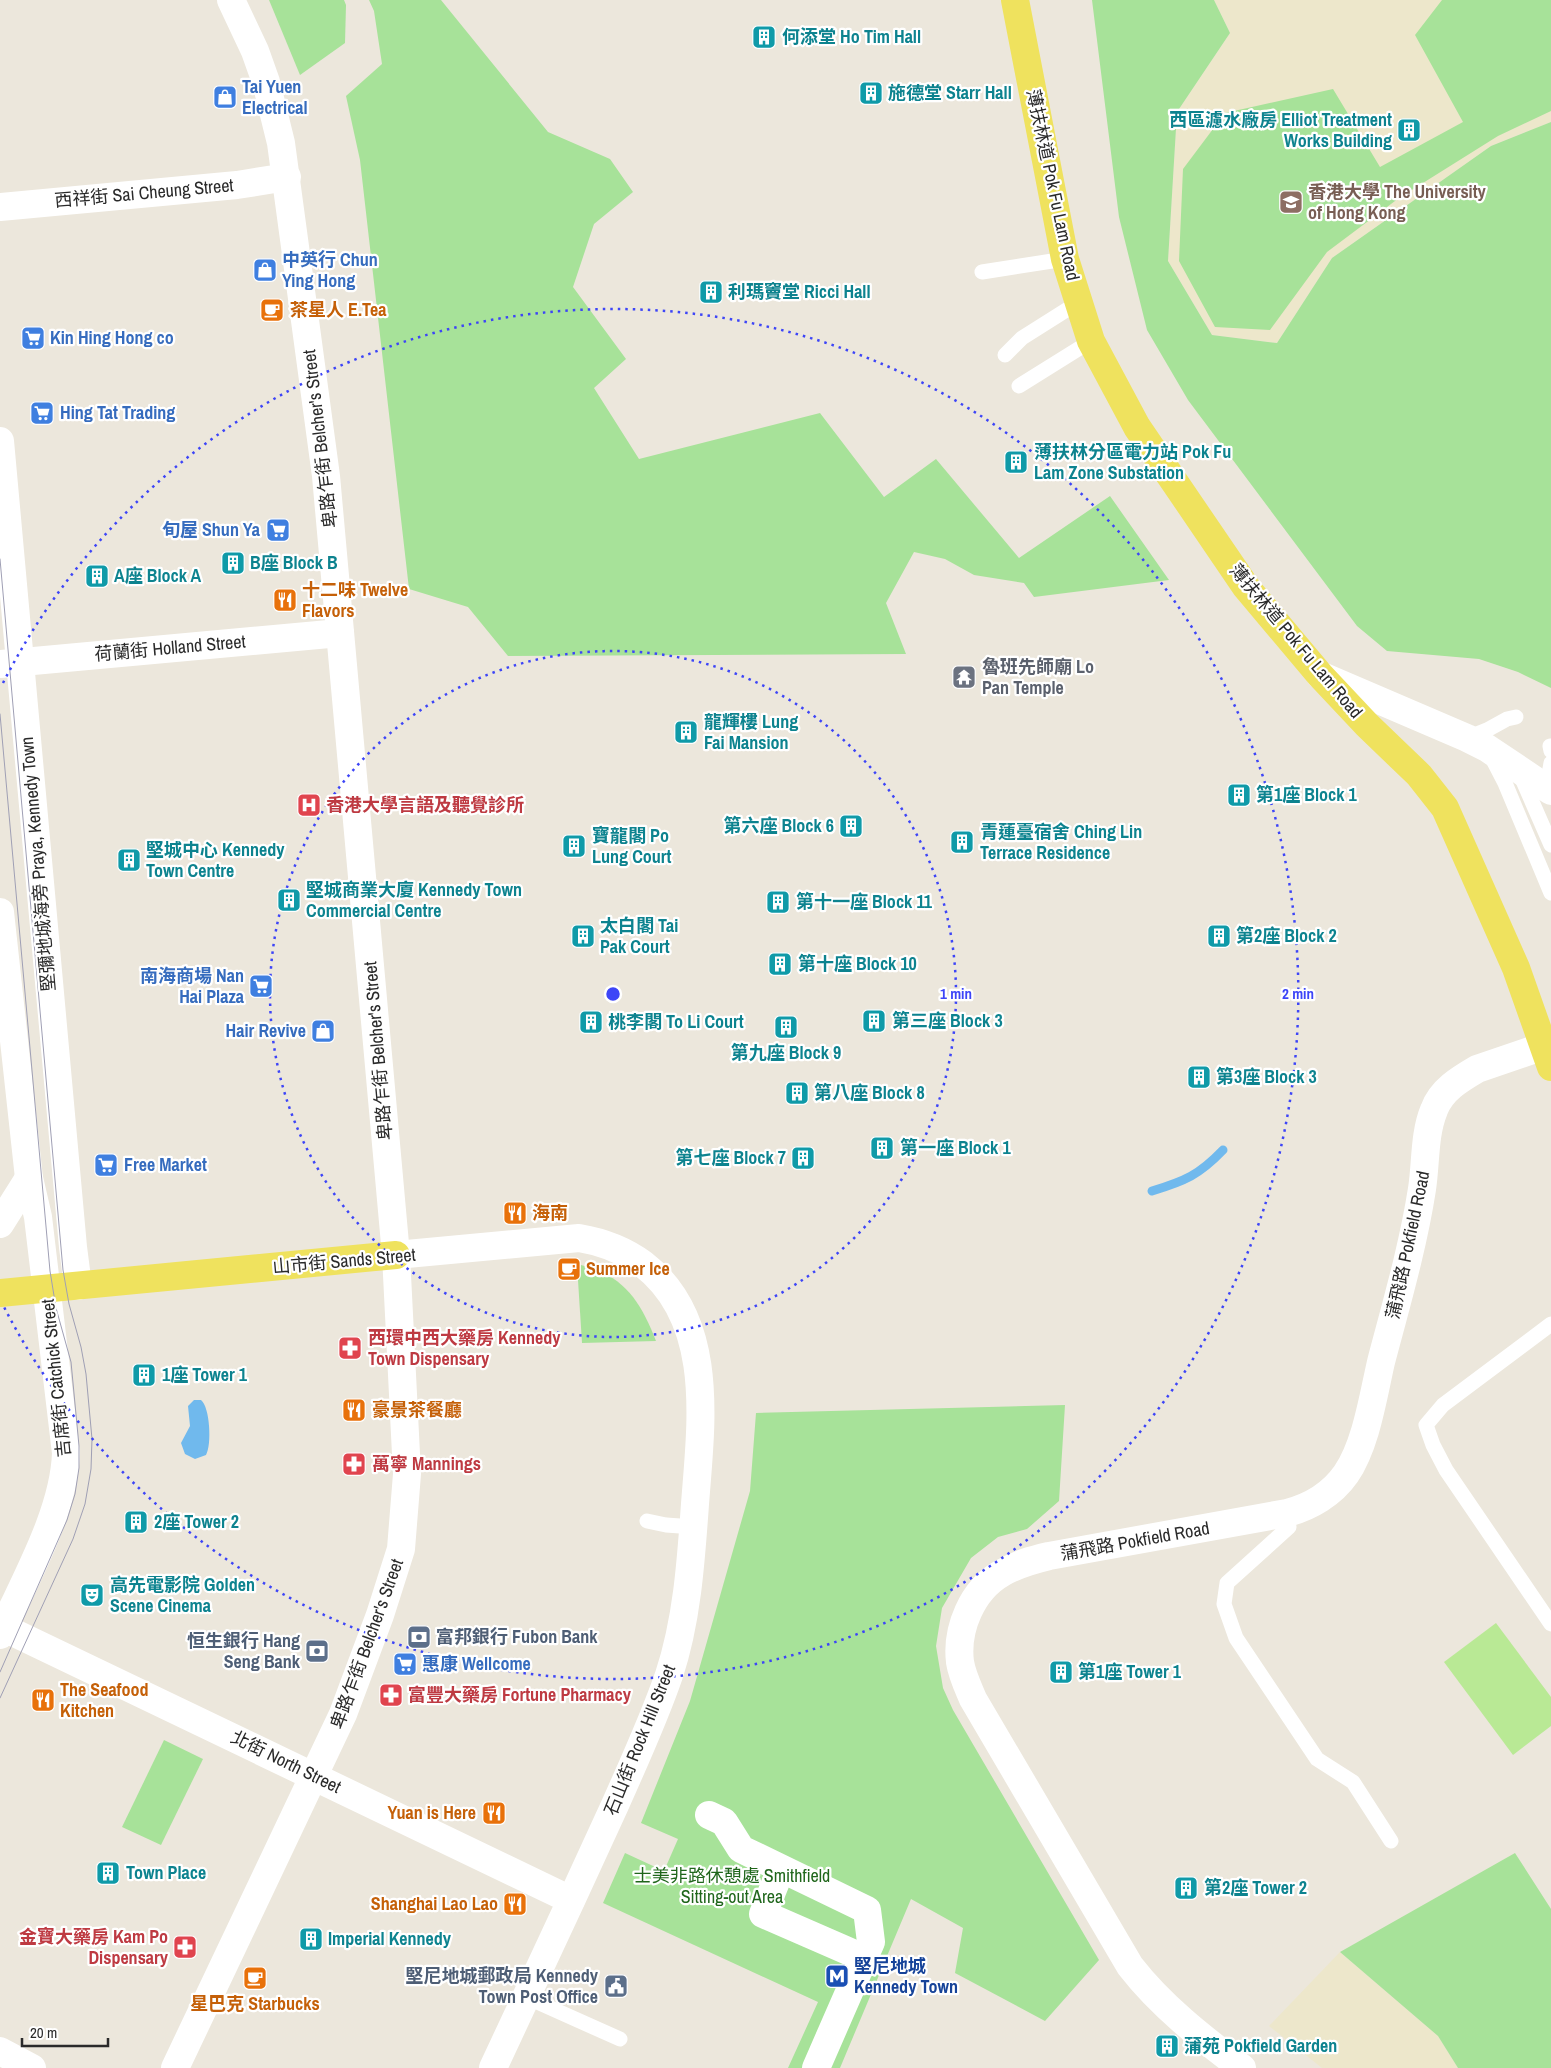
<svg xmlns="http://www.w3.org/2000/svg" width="1551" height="2068" viewBox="0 0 1551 2068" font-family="'Archivo Narrow','Noto Sans TC',sans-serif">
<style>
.education{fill:#ede7cb}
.green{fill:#a7e299}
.pitch{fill:#b9e995}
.water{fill:#70b9ed}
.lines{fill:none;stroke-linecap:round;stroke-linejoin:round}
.stream{stroke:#70b9ed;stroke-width:9}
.lane{stroke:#fff;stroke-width:15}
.street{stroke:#fff;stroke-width:28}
.secondary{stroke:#fff;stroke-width:28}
.primary{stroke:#efe25e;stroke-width:28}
.tram{stroke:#9f9fb4;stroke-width:1}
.ring{fill:none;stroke:#3d45f7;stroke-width:2.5;stroke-dasharray:2.5 5}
.labels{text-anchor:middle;stroke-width:4.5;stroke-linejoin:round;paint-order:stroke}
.culture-label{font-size:18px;font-weight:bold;fill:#0d838f;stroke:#fff;text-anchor:start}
.shop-label{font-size:18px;font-weight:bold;fill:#366cbe;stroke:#fff;text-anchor:start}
.street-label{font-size:18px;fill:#2a2a2a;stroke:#fff}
.education-label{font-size:18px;font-weight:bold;fill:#785e54;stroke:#fff;text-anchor:start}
.food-label{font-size:18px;font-weight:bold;fill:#c56008;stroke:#fff;text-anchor:start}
.worship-label{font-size:18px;font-weight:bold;fill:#5b616d;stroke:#fff;text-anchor:start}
.health-label{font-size:18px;font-weight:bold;fill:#be3a42;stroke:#fff;text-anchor:start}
.service-label{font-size:18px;font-weight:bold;fill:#4e5e75;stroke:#fff;text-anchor:end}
.park-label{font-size:18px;fill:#1f661b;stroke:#fff}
.transit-label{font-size:18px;font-weight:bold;fill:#164399;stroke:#fff;text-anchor:start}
.centre{fill:#3d45f7;stroke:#fff;stroke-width:2.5}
.ring-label{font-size:15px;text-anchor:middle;font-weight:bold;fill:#3d45f7;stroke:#fff;stroke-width:4.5;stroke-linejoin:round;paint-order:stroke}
</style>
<rect width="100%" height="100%" fill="#ece7dc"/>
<!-- education -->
<g class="education">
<path d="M 1214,0 L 1551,0 L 1551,122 L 1491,146 L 1332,258 L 1277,343 L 1212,335 L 1168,261 L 1177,112 L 1230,33 Z"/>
<path d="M 1340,1952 L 1438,2036 L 1458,2068 L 1322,2068 L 1269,2026 Z"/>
</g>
<!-- green -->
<g class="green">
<path d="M 269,0 L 344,0 L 346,5 L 345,43 L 300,75 Z"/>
<path d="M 369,0 L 441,0 L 548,132 L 610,159 L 633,192 L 594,224 L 573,287 L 626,359 L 594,388 L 639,459 L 820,413 L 884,497 L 936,459 L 1019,558 L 1110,496 L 1169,580 L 1034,597 L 1024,583 L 974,575 L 945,559 L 914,552 L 886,603 L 906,654 L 508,656 L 468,607 L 409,589 L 360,160 L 346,96 L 382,64 L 374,11 Z"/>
<path d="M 1092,0 L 1214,0 L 1230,33 L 1177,112 L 1168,261 L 1212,335 L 1277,343 L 1332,258 L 1491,146 L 1551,122 L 1551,688 L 1518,672 L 1479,659 L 1387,651 L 1357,626 L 1188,400 L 1147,330 L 1119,217 Z"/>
<path d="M 1442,0 L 1551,0 L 1551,111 L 1498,136 L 1399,198 L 1327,252 L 1270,330 L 1215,327 L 1179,261 L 1183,169 L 1225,113 L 1333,89 L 1380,167 L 1463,122 L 1415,35 Z"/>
<path d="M 577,1264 C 623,1274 640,1300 656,1341 L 582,1343 Z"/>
<path d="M 1065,1405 L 1059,1501 L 1027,1529 L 998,1537 L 971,1558 L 942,1608 L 936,1646 L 943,1688 L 953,1710 L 1099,1960 L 1045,2021 L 955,1973 L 963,1928 L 911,1899 L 840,2068 L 788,2068 L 818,2002 L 603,1903 L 625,1853 L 664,1871 L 678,1839 L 641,1823 L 690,1701 L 750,1491 L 756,1413 Z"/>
<path d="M 164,1740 L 203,1759 L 161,1845 L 122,1827 Z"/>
<path d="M 1515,1853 L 1551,1909 L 1551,2068 L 1458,2068 L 1438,2036 L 1340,1952 Z"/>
</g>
<!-- pitch -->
<path class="pitch" d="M 1496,1623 L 1551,1697 L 1551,1726 L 1513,1755 L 1444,1662 Z"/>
<!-- water -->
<path class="water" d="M 194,1400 L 201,1400 C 210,1407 212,1445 206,1455 L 195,1459 L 185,1454 L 181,1443 L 190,1426 L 188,1406 Z"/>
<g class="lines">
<!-- stream -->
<path class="stream" d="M 1152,1191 C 1185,1181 1199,1175 1223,1150"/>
<!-- lane -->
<g class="lane">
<path d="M 982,272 L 1065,259"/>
<path d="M 1005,355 L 1022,338 L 1079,302"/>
<path d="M 1019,386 L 1091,341"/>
<path d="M 1467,738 L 1487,730 L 1507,719 L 1516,717"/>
<path d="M 1550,746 L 1551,751"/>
<path d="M 1491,756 L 1505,783 L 1551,893"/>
<path d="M 1551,763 L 1548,780 L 1551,790"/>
<path d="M 1520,774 L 1551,845"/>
<path d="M 1551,1324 L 1443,1405 L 1426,1425 L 1433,1445 L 1446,1470 L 1551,1624"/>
<path d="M 1287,1513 L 1289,1527 L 1227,1583 L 1224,1604 L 1236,1638 L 1317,1759 L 1353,1782 L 1391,1841"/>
<path d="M 647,1521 L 666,1525 L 694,1527"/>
<path d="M 526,1997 L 620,2039"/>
</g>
<!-- street -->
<g class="street">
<path d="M 1320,675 L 1467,738 L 1487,748 L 1551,791"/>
<path d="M 0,1626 L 571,1900"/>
<path d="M 709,1815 L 724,1822 L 741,1849 L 867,1910 L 871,1942 L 816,2068"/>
<path d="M 781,1869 L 763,1914 L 864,1958"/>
</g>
<!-- secondary -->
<g class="secondary">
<path d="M 0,207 L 237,185 L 287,177"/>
<path d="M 0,441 L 73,1247 L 78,1286"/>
<path d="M 0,664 L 340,633"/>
<path d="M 0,912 L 29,1178 L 38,1217 L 66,1453 C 64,1513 24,1581 0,1635"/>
<path d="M 0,1224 L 29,1178"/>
<path d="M 396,1255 L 579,1238 C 603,1242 624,1250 643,1264 C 716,1320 701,1424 695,1504 C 691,1561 687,1621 669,1675 C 654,1719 634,1762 615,1805 C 575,1893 534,1980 493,2068"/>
<path d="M 0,2051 L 32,2068"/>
<path d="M 175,2068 L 343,1714 L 380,1615 L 401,1549 L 407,1474 L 396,1255 L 326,476 L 281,143 L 266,82 L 255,51 L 231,0"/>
<path d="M 1242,2068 C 1202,2038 1161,2006 1130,1966 L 973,1699 C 968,1687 962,1675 960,1662 C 956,1629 972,1590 1002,1573 C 1017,1564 1032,1560 1049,1556 L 1287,1513 C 1310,1507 1332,1494 1346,1474 C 1366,1445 1373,1397 1381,1362 C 1396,1305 1413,1247 1422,1189 C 1426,1163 1424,1134 1434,1110 C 1441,1090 1460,1079 1477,1069 L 1544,1046"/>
</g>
<!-- primary -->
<g class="primary">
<path d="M 1015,0 L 1065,259 L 1091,341 L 1137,427 L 1246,587 L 1320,675 L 1367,725 L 1419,775 L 1445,808 L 1516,968 L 1551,1067"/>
<path d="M 0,1293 L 396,1255"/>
</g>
<!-- tram -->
<g class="tram">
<path d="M 0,559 L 63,1270 L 69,1304 L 81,1347 L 86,1374 L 92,1439 L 91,1469 L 85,1504 L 73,1539 L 0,1698"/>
<path d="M 0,714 L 50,1271 L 56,1308 L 71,1362 L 79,1446 L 79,1468 L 75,1494 L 67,1520 L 0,1672"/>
</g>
</g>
<!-- distance rings -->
<g class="ring">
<circle cx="613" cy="994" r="343"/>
<path d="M3 683A685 685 0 1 1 3 1305"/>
</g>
<!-- icons -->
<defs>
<g id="building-square" transform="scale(1.25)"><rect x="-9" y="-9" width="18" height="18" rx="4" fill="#0f9aa8" stroke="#fff"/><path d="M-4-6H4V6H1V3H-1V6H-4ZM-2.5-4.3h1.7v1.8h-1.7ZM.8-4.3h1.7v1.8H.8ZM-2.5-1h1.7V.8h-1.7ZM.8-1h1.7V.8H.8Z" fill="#fff"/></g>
<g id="shop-square" transform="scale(1.25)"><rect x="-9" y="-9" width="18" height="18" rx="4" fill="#3f7fe0" stroke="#fff"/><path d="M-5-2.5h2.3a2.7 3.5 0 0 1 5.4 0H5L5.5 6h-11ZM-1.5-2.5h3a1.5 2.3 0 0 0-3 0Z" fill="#fff"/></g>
<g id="university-square" transform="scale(1.25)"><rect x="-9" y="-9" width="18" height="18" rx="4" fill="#8d6e63" stroke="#fff"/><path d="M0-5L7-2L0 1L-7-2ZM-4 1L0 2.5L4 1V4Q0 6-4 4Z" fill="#fff"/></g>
<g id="cafe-square" transform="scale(1.25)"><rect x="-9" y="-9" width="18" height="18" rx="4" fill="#e8710a" stroke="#fff"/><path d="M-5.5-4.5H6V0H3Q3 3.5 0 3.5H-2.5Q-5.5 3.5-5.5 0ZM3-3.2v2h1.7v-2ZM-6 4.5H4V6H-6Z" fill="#fff"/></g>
<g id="supermarket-square" transform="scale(1.25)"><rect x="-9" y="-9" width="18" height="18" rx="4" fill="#3f7fe0" stroke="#fff"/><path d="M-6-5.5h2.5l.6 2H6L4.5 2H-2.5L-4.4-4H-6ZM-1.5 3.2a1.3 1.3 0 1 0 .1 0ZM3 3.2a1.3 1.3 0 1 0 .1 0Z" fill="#fff"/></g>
<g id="restaurant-square" transform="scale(1.25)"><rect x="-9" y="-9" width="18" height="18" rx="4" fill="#e8710a" stroke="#fff"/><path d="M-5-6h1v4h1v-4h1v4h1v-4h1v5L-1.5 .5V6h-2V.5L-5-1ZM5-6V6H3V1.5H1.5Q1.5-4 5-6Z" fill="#fff"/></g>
<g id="temple-square" transform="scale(1.25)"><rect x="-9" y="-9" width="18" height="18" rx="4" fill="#6b7280" stroke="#fff"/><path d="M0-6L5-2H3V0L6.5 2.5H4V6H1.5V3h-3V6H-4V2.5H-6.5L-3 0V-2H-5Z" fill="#fff"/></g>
<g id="hospital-square" transform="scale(1.25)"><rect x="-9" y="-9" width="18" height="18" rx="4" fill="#e0444e" stroke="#fff"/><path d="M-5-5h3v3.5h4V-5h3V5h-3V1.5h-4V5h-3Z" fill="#fff"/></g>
<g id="pharmacy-square" transform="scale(1.25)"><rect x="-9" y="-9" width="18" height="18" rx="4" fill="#e0444e" stroke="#fff"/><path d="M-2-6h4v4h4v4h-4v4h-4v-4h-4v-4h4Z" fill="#fff"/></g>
<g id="theatre-square" transform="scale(1.25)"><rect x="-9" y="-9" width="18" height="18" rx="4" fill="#0f9aa8" stroke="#fff"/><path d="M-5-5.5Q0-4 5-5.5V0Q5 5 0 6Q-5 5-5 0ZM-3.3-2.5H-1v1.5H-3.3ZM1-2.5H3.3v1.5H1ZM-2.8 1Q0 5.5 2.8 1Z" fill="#fff"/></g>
<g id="bank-square" transform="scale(1.25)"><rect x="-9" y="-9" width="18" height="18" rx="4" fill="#5c6f8a" stroke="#fff"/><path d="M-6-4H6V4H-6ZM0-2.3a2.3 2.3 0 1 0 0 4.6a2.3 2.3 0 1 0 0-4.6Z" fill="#fff"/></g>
<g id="metro-square" transform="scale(1.25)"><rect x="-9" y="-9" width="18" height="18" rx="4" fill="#1a4fb4" stroke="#fff"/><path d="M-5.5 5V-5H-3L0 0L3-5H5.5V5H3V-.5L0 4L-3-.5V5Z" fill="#fff"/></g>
<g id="civic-square" transform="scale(1.25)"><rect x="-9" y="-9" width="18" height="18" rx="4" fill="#5c6f8a" stroke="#fff"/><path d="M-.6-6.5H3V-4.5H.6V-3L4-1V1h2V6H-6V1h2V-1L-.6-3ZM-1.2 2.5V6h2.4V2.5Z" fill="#fff"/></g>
</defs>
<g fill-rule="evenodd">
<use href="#building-square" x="764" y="37"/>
<use href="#building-square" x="871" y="93"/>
<use href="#shop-square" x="225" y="97"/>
<use href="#building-square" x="1409" y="130"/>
<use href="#university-square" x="1291" y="202"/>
<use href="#shop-square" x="265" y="270"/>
<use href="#building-square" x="711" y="292"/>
<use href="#cafe-square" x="272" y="310"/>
<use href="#supermarket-square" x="33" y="338"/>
<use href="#supermarket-square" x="42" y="413"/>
<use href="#building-square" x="1016" y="462"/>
<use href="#supermarket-square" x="278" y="530"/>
<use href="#building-square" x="233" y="563"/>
<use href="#building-square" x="97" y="576"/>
<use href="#restaurant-square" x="285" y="600"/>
<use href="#temple-square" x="964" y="677"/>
<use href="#building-square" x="686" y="732"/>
<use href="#building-square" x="1239" y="795"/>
<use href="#hospital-square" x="309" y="805"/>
<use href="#building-square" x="851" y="826"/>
<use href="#building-square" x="962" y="842"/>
<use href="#building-square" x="574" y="846"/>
<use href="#building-square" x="129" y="860"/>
<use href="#building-square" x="289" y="900"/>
<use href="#building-square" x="778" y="902"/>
<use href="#building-square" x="583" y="936"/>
<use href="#building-square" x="1219" y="936"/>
<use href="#building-square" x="780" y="964"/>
<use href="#supermarket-square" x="261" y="986"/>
<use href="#building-square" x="874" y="1021"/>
<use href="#building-square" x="591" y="1022"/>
<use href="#building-square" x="786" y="1027"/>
<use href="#shop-square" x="323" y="1031"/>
<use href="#building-square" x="1199" y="1077"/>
<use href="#building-square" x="797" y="1093"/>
<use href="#building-square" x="882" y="1148"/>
<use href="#building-square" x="803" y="1158"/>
<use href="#supermarket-square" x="106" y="1165"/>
<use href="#restaurant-square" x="515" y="1213"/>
<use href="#cafe-square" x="569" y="1269"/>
<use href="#pharmacy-square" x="350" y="1348"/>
<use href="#building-square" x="144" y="1375"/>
<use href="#restaurant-square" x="354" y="1410"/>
<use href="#pharmacy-square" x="354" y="1464"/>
<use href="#building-square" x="136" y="1522"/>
<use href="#theatre-square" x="92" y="1595"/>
<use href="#bank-square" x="419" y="1637"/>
<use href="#bank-square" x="317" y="1651"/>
<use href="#supermarket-square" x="405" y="1664"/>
<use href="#building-square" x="1061" y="1672"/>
<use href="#pharmacy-square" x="391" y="1695"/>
<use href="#restaurant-square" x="43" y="1700"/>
<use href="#restaurant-square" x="494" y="1813"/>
<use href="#building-square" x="108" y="1873"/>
<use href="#building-square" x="1186" y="1888"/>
<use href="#restaurant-square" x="515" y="1904"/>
<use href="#building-square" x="311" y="1939"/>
<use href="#pharmacy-square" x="185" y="1947"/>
<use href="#metro-square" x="837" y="1976"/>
<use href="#cafe-square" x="255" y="1978"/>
<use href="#civic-square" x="616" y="1986"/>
<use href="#building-square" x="1167" y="2046"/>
</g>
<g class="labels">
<!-- culture labels -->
<g class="culture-label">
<text x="782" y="43">何添堂 Ho Tim Hall</text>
<text x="888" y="99">施德堂 Starr Hall</text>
<text x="1392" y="126" text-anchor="end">西區濾水廠房 Elliot Treatment<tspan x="1392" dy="21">Works Building</tspan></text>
<text x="728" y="298">利瑪竇堂 Ricci Hall</text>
<text x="1034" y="458">薄扶林分區電力站 Pok Fu<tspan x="1034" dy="21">Lam Zone Substation</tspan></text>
<text x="250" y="569">B座 Block B</text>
<text x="114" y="582">A座 Block A</text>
<text x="704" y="728">龍輝樓 Lung<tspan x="704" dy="21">Fai Mansion</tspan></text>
<text x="1256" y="801">第1座 Block 1</text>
<text x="834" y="832" text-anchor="end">第六座 Block 6</text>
<text x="980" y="838">青蓮臺宿舍 Ching Lin<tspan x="980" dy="21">Terrace Residence</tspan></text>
<text x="592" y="842">寶龍閣 Po<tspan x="592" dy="21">Lung Court</tspan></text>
<text x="146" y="856">堅城中心 Kennedy<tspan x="146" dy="21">Town Centre</tspan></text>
<text x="306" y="896">堅城商業大廈 Kennedy Town<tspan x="306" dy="21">Commercial Centre</tspan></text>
<text x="796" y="908">第十一座 Block 11</text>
<text x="600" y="932">太白閣 Tai<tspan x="600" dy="21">Pak Court</tspan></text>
<text x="1236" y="942">第2座 Block 2</text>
<text x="798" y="970">第十座 Block 10</text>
<text x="892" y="1027">第三座 Block 3</text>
<text x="608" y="1028">桃李閣 To Li Court</text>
<text x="786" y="1059" text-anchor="middle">第九座 Block 9</text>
<text x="1216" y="1083">第3座 Block 3</text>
<text x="814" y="1099">第八座 Block 8</text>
<text x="900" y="1154">第一座 Block 1</text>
<text x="786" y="1164" text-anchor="end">第七座 Block 7</text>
<text x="162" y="1381">1座 Tower 1</text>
<text x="154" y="1528">2座 Tower 2</text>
<text x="110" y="1591">高先電影院 Golden<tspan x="110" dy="21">Scene Cinema</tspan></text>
<text x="1078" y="1678">第1座 Tower 1</text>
<text x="126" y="1879">Town Place</text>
<text x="1204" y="1894">第2座 Tower 2</text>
<text x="328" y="1945">Imperial Kennedy</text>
<text x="1184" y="2052">蒲苑 Pokfield Garden</text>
</g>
<!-- shop labels -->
<g class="shop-label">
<text x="242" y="93">Tai Yuen<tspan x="242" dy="21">Electrical</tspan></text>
<text x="282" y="266">中英行 Chun<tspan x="282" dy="21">Ying Hong</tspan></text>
<text x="50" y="344">Kin Hing Hong co</text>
<text x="60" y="419">Hing Tat Trading</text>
<text x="260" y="536" text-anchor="end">旬屋 Shun Ya</text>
<text x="244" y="982" text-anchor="end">南海商場 Nan<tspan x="244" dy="21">Hai Plaza</tspan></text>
<text x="306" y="1037" text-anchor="end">Hair Revive</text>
<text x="124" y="1171">Free Market</text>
<text x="422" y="1670">惠康 Wellcome</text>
</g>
<!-- street labels -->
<g class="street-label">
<text transform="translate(1053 185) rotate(78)" y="6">薄扶林道 Pok Fu Lam Road</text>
<text transform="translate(144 193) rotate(-5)" y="6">西祥街 Sai Cheung Street</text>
<text transform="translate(320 439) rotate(-97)" y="6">卑路乍街 Belcher's Street</text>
<text transform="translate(1296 641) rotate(50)" y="6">薄扶林道 Pok Fu Lam Road</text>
<text transform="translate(170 648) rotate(-5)" y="6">荷蘭街 Holland Street</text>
<text transform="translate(38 864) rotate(-95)" y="6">堅彌地城海旁 Praya, Kennedy Town</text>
<text transform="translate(378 1051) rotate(-95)" y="6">卑路乍街 Belcher's Street</text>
<text transform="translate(1408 1245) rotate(-78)" y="6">蒲飛路 Pokfield Road</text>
<text transform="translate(344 1261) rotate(-5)" y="6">山市街 Sands Street</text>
<text transform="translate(56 1378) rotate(-96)" y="6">吉席街 Catchick Street</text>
<text transform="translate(1135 1541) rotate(-10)" y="6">蒲飛路 Pokfield Road</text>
<text transform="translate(367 1644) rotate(-70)" y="6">卑路乍街 Belcher's Street</text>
<text transform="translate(640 1740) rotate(-68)" y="6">石山街 Rock Hill Street</text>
<text transform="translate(286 1762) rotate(26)" y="6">北街 North Street</text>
</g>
<!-- education labels -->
<g class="education-label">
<text x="1308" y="198">香港大學 The University<tspan x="1308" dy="21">of Hong Kong</tspan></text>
</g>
<!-- food labels -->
<g class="food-label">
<text x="290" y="316">茶星人 E.Tea</text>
<text x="302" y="596">十二味 Twelve<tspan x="302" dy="21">Flavors</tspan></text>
<text x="532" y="1219">海南</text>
<text x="586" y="1275">Summer Ice</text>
<text x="372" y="1416">豪景茶餐廳</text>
<text x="60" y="1696">The Seafood<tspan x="60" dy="21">Kitchen</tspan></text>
<text x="476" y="1819" text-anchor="end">Yuan is Here</text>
<text x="498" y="1910" text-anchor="end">Shanghai Lao Lao</text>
<text x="255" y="2010" text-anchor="middle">星巴克 Starbucks</text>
</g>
<!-- worship labels -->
<g class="worship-label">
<text x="982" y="673">魯班先師廟 Lo<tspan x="982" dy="21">Pan Temple</tspan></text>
</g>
<!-- health labels -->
<g class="health-label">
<text x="326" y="811">香港大學言語及聽覺診所</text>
<text x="368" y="1344">西環中西大藥房 Kennedy<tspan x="368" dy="21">Town Dispensary</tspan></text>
<text x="372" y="1470">萬寧 Mannings</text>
<text x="408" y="1701">富豐大藥房 Fortune Pharmacy</text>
<text x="168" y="1943" text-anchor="end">金寶大藥房 Kam Po<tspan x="168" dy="21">Dispensary</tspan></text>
</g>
<!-- service labels -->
<g class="service-label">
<text x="436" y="1643" text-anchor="start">富邦銀行 Fubon Bank</text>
<text x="300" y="1647">恒生銀行 Hang<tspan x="300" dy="21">Seng Bank</tspan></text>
<text x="598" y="1982">堅尼地城郵政局 Kennedy<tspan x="598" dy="21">Town Post Office</tspan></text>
</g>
<!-- park labels -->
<g class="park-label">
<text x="732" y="1882">士美非路休憩處 Smithfield<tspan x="732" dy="21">Sitting-out Area</tspan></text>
</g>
<!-- transit labels -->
<g class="transit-label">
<text x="854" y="1972">堅尼地城<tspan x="854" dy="21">Kennedy Town</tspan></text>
</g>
</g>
<circle cx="613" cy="994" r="8" class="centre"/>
<g class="ring-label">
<text x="956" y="999">1 min</text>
<text x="1298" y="999">2 min</text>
</g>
<!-- scale -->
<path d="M22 2038v8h86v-8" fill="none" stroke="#2a2a2a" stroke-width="2.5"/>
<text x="30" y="2038" font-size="15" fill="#2a2a2a" stroke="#ffffff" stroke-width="4" paint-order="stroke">20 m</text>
</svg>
